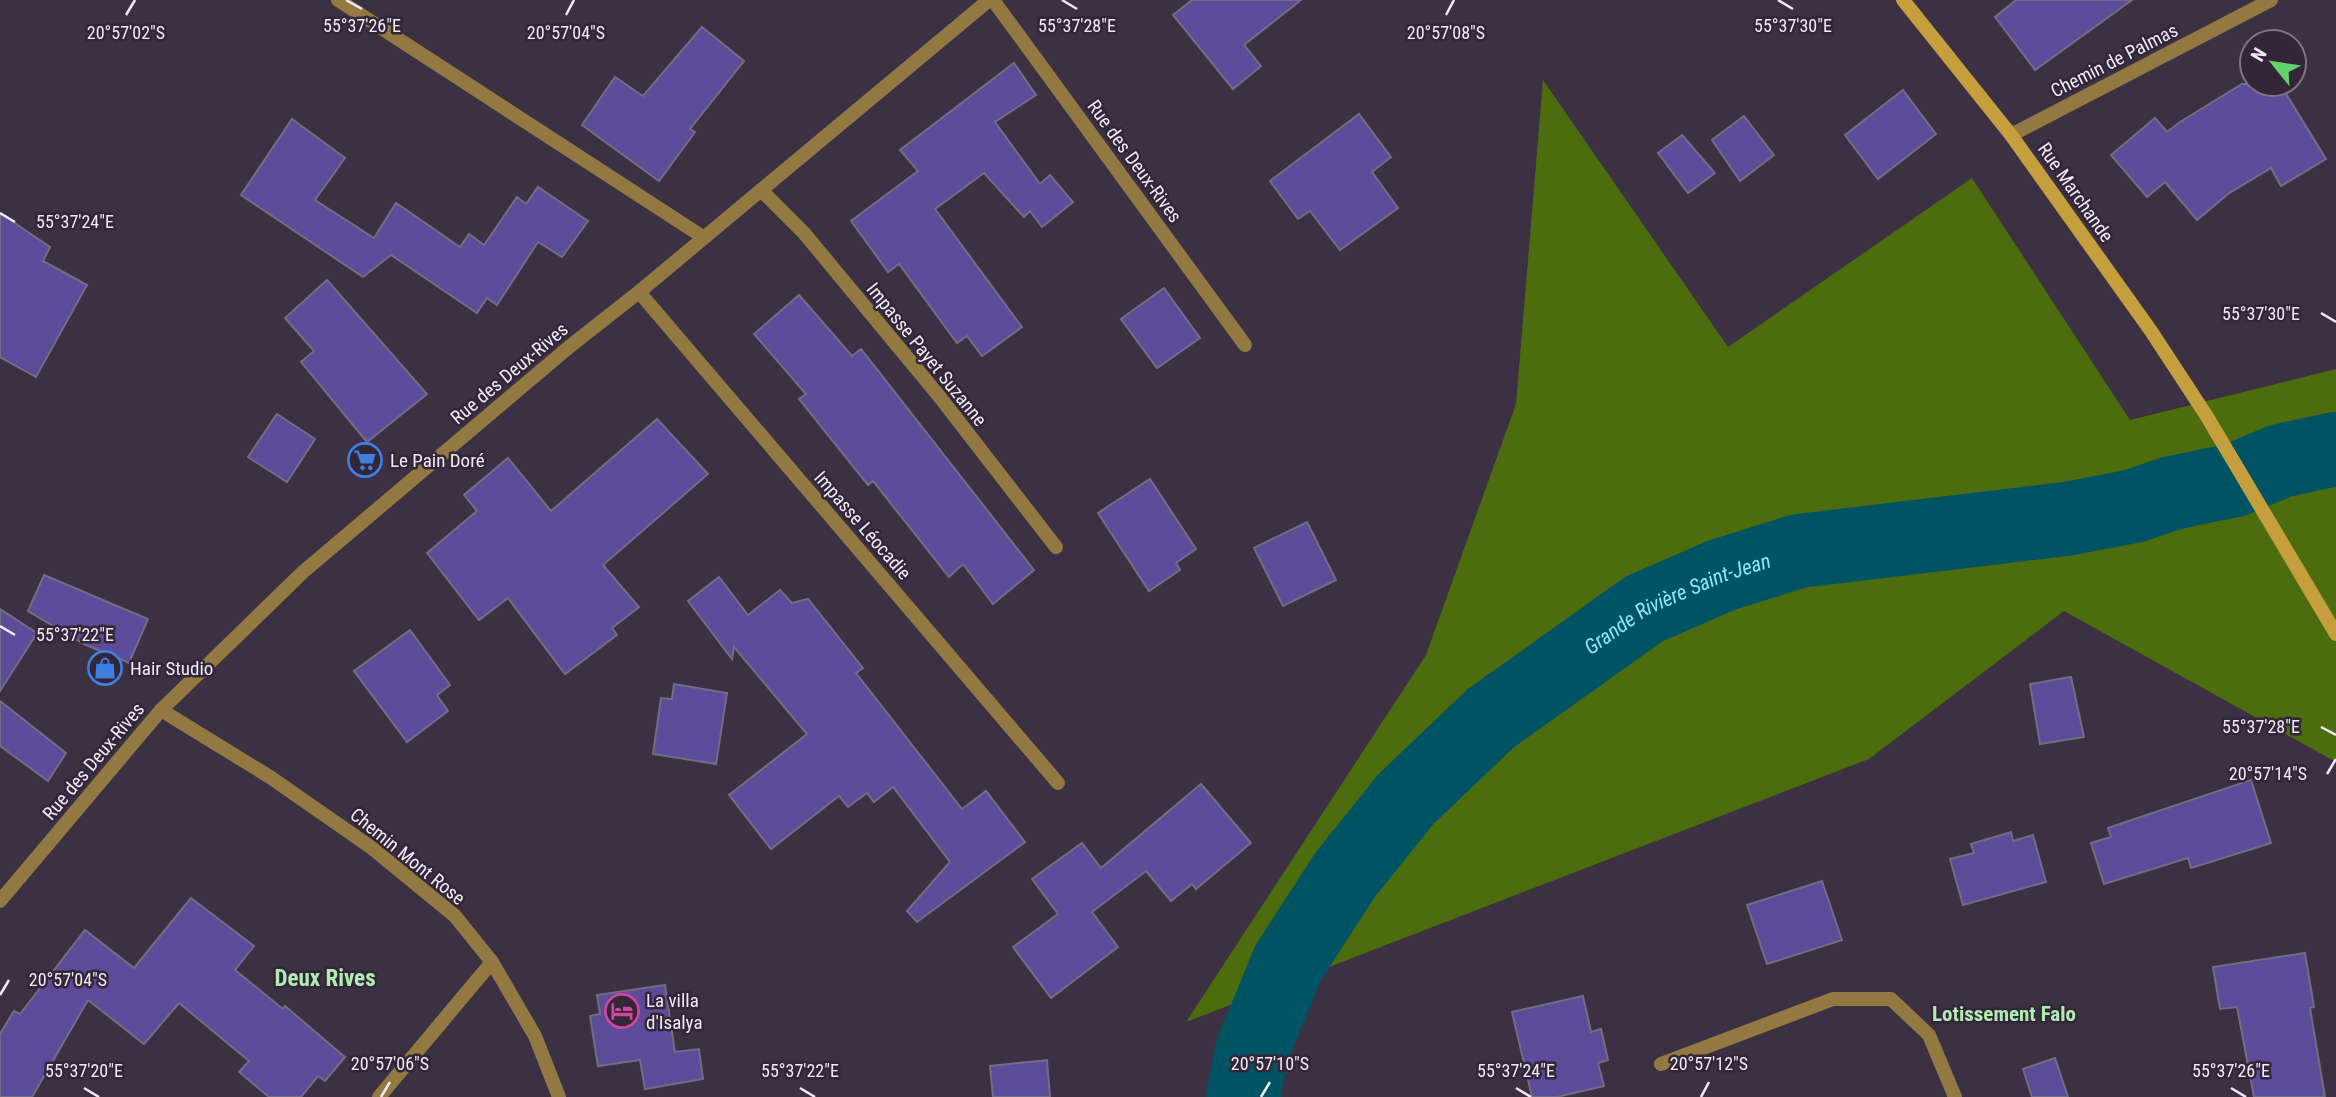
<svg xmlns="http://www.w3.org/2000/svg" width="2336" height="1097" viewBox="0 0 2336 1097" font-family="'Roboto Condensed',sans-serif">
<style>
.forest{fill:#4d6c0e}
.lines{fill:none;stroke-linecap:round;stroke-linejoin:round}
.river{stroke:#005362;stroke-width:74}
.building{fill:#5b4b98;stroke:#706d84;stroke-width:2}
.minor{stroke:#917941;stroke-width:14}
.tertiary{stroke:#917941;stroke-width:14}
.secondary{stroke:#c59f3d;stroke-width:14}
.ticks{fill:none;stroke:#f1eaf6;stroke-width:2.5}
.labels{text-anchor:middle;stroke-width:5;stroke-linejoin:round;paint-order:stroke}
.street-label{font-size:19px;fill:#f1eaf6;stroke:#322638}
.poi-label{font-size:19px;fill:#f1eaf6;stroke:#322638;text-anchor:start}
.water-label{font-size:21px;font-style:italic;fill:#8de5fb;stroke:#322638}
.neighbourhood-label{font-size:21px;font-weight:bold;fill:#b1edb2;stroke:#322638}
.quarter-label{font-size:23px;font-weight:bold;fill:#b1edb2;stroke:#322638}
.ticks-label{font-size:18px;text-anchor:middle;fill:#f1eaf6;stroke:#322638;stroke-width:5;stroke-linejoin:round;paint-order:stroke}
</style>
<rect width="100%" height="100%" fill="#3c3043"/>
<!-- forest -->
<path class="forest" d="M 1543,80 L 1728,347 L 1972,178 L 2130,420 L 2336,369 L 2336,762 L 2064,611 L 1869,759 L 1186,1022 L 1426,655 L 1516,404 Z"/>
<g class="lines">
<!-- river -->
<path class="river" id="s1" d="M 1243,1097 L 1252,1051 L 1288,963 L 1345,875 L 1406,799 L 1491,718 L 1644,609 L 1722,575 L 1799,551 L 2066,519 L 2134,506 L 2172,493 L 2235,480 L 2280,461 L 2336,449"/>
</g>
<!-- building -->
<g class="building">
<path d="M 1192,0 L 1301,0 L 1244,45 L 1261,66 L 1233,89 L 1173,15 Z"/>
<path d="M 2016,0 L 2132,0 L 2035,70 L 1995,17 Z"/>
<path d="M 702,27 L 744,61 L 690,129 L 695,132 L 659,181 L 582,125 L 615,77 L 643,96 Z"/>
<path d="M 1014,63 L 1036,95 L 995,122 L 1040,184 L 1050,175 L 1073,202 L 1042,227 L 1030,211 L 1024,217 L 984,173 L 935,209 L 1022,327 L 982,356 L 967,336 L 957,343 L 899,264 L 888,272 L 851,221 L 918,171 L 900,150 Z"/>
<path d="M 2242,84 L 2280,84 L 2326,159 L 2281,186 L 2271,168 L 2228,194 L 2197,220 L 2165,182 L 2147,197 L 2111,155 L 2155,118 L 2167,132 L 2180,122 Z"/>
<path d="M 1903,90 L 1936,134 L 1878,179 L 1845,135 Z"/>
<path d="M 1359,114 L 1391,157 L 1372,172 L 1398,208 L 1340,250 L 1310,211 L 1298,219 L 1270,181 Z"/>
<path d="M 1744,116 L 1774,155 L 1740,181 L 1712,140 Z"/>
<path d="M 292,119 L 345,158 L 315,200 L 374,238 L 396,203 L 460,247 L 469,234 L 484,245 L 517,197 L 526,204 L 538,187 L 588,221 L 562,257 L 538,242 L 497,305 L 487,298 L 477,313 L 391,255 L 363,277 L 241,195 Z"/>
<path d="M 1682,135 L 1715,173 L 1688,193 L 1658,153 Z"/>
<path d="M 0,213 L 50,247 L 43,261 L 87,285 L 36,377 L 0,357 Z"/>
<path d="M 327,280 L 427,394 L 367,442 L 301,362 L 314,351 L 285,318 Z"/>
<path d="M 1164,288 L 1200,338 L 1157,368 L 1121,319 Z"/>
<path d="M 799,295 L 852,356 L 861,349 L 1034,570 L 993,604 L 963,564 L 949,577 L 873,481 L 868,485 L 799,399 L 806,394 L 754,334 Z"/>
<path d="M 277,414 L 315,439 L 287,482 L 248,457 Z"/>
<path d="M 657,419 L 708,474 L 603,565 L 639,607 L 612,628 L 617,635 L 565,674 L 508,598 L 479,620 L 427,553 L 477,511 L 464,495 L 508,458 L 551,511 Z"/>
<path d="M 1150,479 L 1196,549 L 1176,563 L 1180,570 L 1149,591 L 1098,513 Z"/>
<path d="M 1307,522 L 1336,580 L 1283,606 L 1254,548 Z"/>
<path d="M 44,575 L 148,619 L 129,663 L 84,644 L 28,611 Z"/>
<path d="M 719,577 L 748,615 L 780,590 L 792,603 L 808,599 L 863,668 L 856,673 L 962,809 L 986,791 L 1025,842 L 917,922 L 907,911 L 950,862 L 893,787 L 874,802 L 867,793 L 848,807 L 839,796 L 771,849 L 729,795 L 807,734 L 734,647 L 732,659 L 688,601 Z"/>
<path d="M 0,609 L 37,633 L 0,691 Z"/>
<path d="M 410,630 L 450,685 L 437,695 L 448,711 L 407,742 L 354,671 Z"/>
<path d="M 2071,677 L 2084,737 L 2040,744 L 2030,684 Z"/>
<path d="M 674,684 L 727,693 L 716,764 L 653,754 L 661,698 L 672,699 Z"/>
<path d="M 0,701 L 66,753 L 48,781 L 0,746 Z"/>
<path d="M 2251,780 L 2271,843 L 2191,868 L 2188,858 L 2104,884 L 2091,843 L 2111,837 L 2108,828 Z"/>
<path d="M 1201,784 L 1251,843 L 1196,889 L 1192,884 L 1171,901 L 1146,871 L 1092,912 L 1118,947 L 1051,998 L 1013,947 L 1058,914 L 1032,879 L 1082,843 L 1101,868 Z"/>
<path d="M 2011,832 L 2013,841 L 2033,835 L 2046,882 L 1963,905 L 1950,859 L 1974,853 L 1971,844 Z"/>
<path d="M 1822,881 L 1842,940 L 1767,964 L 1747,905 Z"/>
<path d="M 191,898 L 254,946 L 235,970 L 283,1009 L 285,1006 L 345,1057 L 325,1081 L 318,1076 L 301,1097 L 269,1097 L 239,1072 L 249,1061 L 179,1003 L 144,1044 L 88,1000 L 32,1097 L 0,1097 L 0,1034 L 14,1011 L 20,1014 L 85,930 L 134,968 Z"/>
<path d="M 2305,953 L 2314,1007 L 2310,1008 L 2325,1097 L 2254,1097 L 2237,1007 L 2220,1009 L 2213,967 Z"/>
<path d="M 665,985 L 675,1052 L 699,1049 L 703,1079 L 645,1089 L 640,1060 L 598,1066 L 590,1016 L 600,1014 L 597,995 Z"/>
<path d="M 1583,996 L 1591,1032 L 1601,1029 L 1608,1060 L 1598,1063 L 1604,1086 L 1557,1097 L 1532,1097 L 1512,1012 Z"/>
<path d="M 2055,1058 L 2068,1097 L 2032,1097 L 2023,1069 Z"/>
<path d="M 1047,1060 L 1050,1097 L 993,1097 L 990,1066 Z"/>
</g>
<g class="lines">
<!-- minor -->
<g class="minor">
<path d="M 338,0 L 703,237"/>
<path d="M 993,0 L 1245,345"/>
<path d="M 762,191 L 804,233 L 939,396 L 1056,547"/>
<path d="M 639,292 L 1058,783"/>
<path d="M 1661,1064 L 1833,999 L 1891,999 L 1929,1035 L 1955,1097"/>
<path d="M 379,1097 L 492,962"/>
</g>
<!-- tertiary -->
<g class="tertiary">
<path d="M 2011,135 L 2271,0"/>
<path d="M 161,710 L 270,777 L 372,848 L 455,916 L 492,962 L 535,1036 L 559,1097"/>
<path d="M 0,901 L 161,710 L 303,572 L 569,347 L 639,292 L 989,0"/>
</g>
<!-- secondary -->
<path class="secondary" d="M 1903,0 L 2011,135 L 2151,331 L 2206,415 L 2336,634"/>
</g>
<!-- ticks -->
<path class="ticks" d="M 346,0 L 362,9M 1062,0 L 1077,9M 1778,0 L 1793,9M 126,15 L 135,0M 566,15 L 574,0M 1446,15 L 1454,0M 0,213 L 15,222M 2321,313 L 2336,322M 0,626 L 15,635M 2321,727 L 2336,735M 2327,774 L 2336,759M 0,995 L 9,980M 84,1088 L 99,1097M 800,1088 L 815,1097M 1516,1088 L 1531,1097M 2231,1088 L 2246,1097M 381,1097 L 390,1082M 1261,1097 L 1270,1082M 1701,1097 L 1709,1082"/>
<!-- icons -->
<defs>
<g id="supermarket-ring" transform="scale(1.75)"><circle r="9.5" fill="#322638" stroke="#3f7fe0" stroke-width="1.5"/><path d="M-6-5.5h2.5l.6 2H6L4.5 2H-2.5L-4.4-4H-6ZM-1.5 3.2a1.3 1.3 0 1 0 .1 0ZM3 3.2a1.3 1.3 0 1 0 .1 0Z" fill="#3f7fe0"/></g>
<g id="shop-ring" transform="scale(1.75)"><circle r="9.5" fill="#322638" stroke="#3f7fe0" stroke-width="1.5"/><path d="M-5-2.5h2.3a2.7 3.5 0 0 1 5.4 0H5L5.5 6h-11ZM-1.5-2.5h3a1.5 2.3 0 0 0-3 0Z" fill="#3f7fe0"/></g>
<g id="hotel-ring" transform="scale(1.75)"><circle r="9.5" fill="#322638" stroke="#d1479c" stroke-width="1.5"/><path d="M-6-4.5h1.5V1H6V5H4.5V3h-9V5H-6ZM-4 0a1.8 1.8 0 1 1 3.6 0ZM.5 0V-2.5h3Q6-2.5 6 0Z" fill="#d1479c"/></g>
</defs>
<g fill-rule="evenodd">
<use href="#supermarket-ring" x="365" y="460"/>
<use href="#shop-ring" x="105" y="668"/>
<use href="#hotel-ring" x="622" y="1011"/>
</g>
<g class="labels">
<!-- street labels -->
<g class="street-label">
<text transform="translate(2114 60) rotate(-27)" y="7">Chemin de Palmas</text>
<text transform="translate(1135 161) rotate(54)" y="7">Rue des Deux-Rives</text>
<text transform="translate(2076 192) rotate(55)" y="7">Rue Marchande</text>
<text transform="translate(927 354) rotate(51)" y="7">Impasse Payet Suzanne</text>
<text transform="translate(509 373) rotate(-40)" y="7">Rue des Deux-Rives</text>
<text transform="translate(863 525) rotate(49)" y="7">Impasse Léocadie</text>
<text transform="translate(93 761) rotate(-50)" y="7">Rue des Deux-Rives</text>
<text transform="translate(408 856) rotate(39)" y="7">Chemin Mont Rose</text>
</g>
<!-- poi labels -->
<g class="poi-label">
<text x="390" y="467">Le Pain Doré</text>
<text x="130" y="675">Hair Studio</text>
<text x="646" y="1007">La villa<tspan x="646" dy="22">d'Isalya</tspan></text>
</g>
<!-- water labels -->
<g class="water-label">
<text dy="7" stroke="none"><textPath href="#s1" startOffset="682">Grande Rivière Saint-Jean</textPath></text>
</g>
<!-- neighbourhood labels -->
<g class="neighbourhood-label">
<text x="2004" y="1021">Lotissement Falo</text>
</g>
<!-- quarter labels -->
<g class="quarter-label">
<text x="325" y="986">Deux Rives</text>
</g>
</g>
<g class="ticks-label">
<text x="362" y="32">55°37'26"E</text>
<text x="1077" y="32">55°37'28"E</text>
<text x="1793" y="32">55°37'30"E</text>
<text x="126" y="39">20°57'02"S</text>
<text x="566" y="39">20°57'04"S</text>
<text x="1446" y="39">20°57'08"S</text>
<text x="75" y="228">55°37'24"E</text>
<text x="2261" y="320">55°37'30"E</text>
<text x="75" y="641">55°37'22"E</text>
<text x="2261" y="733">55°37'28"E</text>
<text x="2268" y="780">20°57'14"S</text>
<text x="68" y="986">20°57'04"S</text>
<text x="390" y="1070">20°57'06"S</text>
<text x="1270" y="1070">20°57'10"S</text>
<text x="1709" y="1070">20°57'12"S</text>
<text x="84" y="1077">55°37'20"E</text>
<text x="800" y="1077">55°37'22"E</text>
<text x="1516" y="1077">55°37'24"E</text>
<text x="2231" y="1077">55°37'26"E</text>
</g>
<!-- north arrow -->
<g transform="translate(2273 63) rotate(300)"><circle r="33" fill="#322638" stroke="#7e7484" stroke-width="2"/>
<path d="M0-5L12 26L0 18L-12 26Z" fill="#61d46a"/>
<text y="-10" font-size="19" font-weight="bold" text-anchor="middle" fill="#f1eaf6">N</text>
</g>
</svg>
